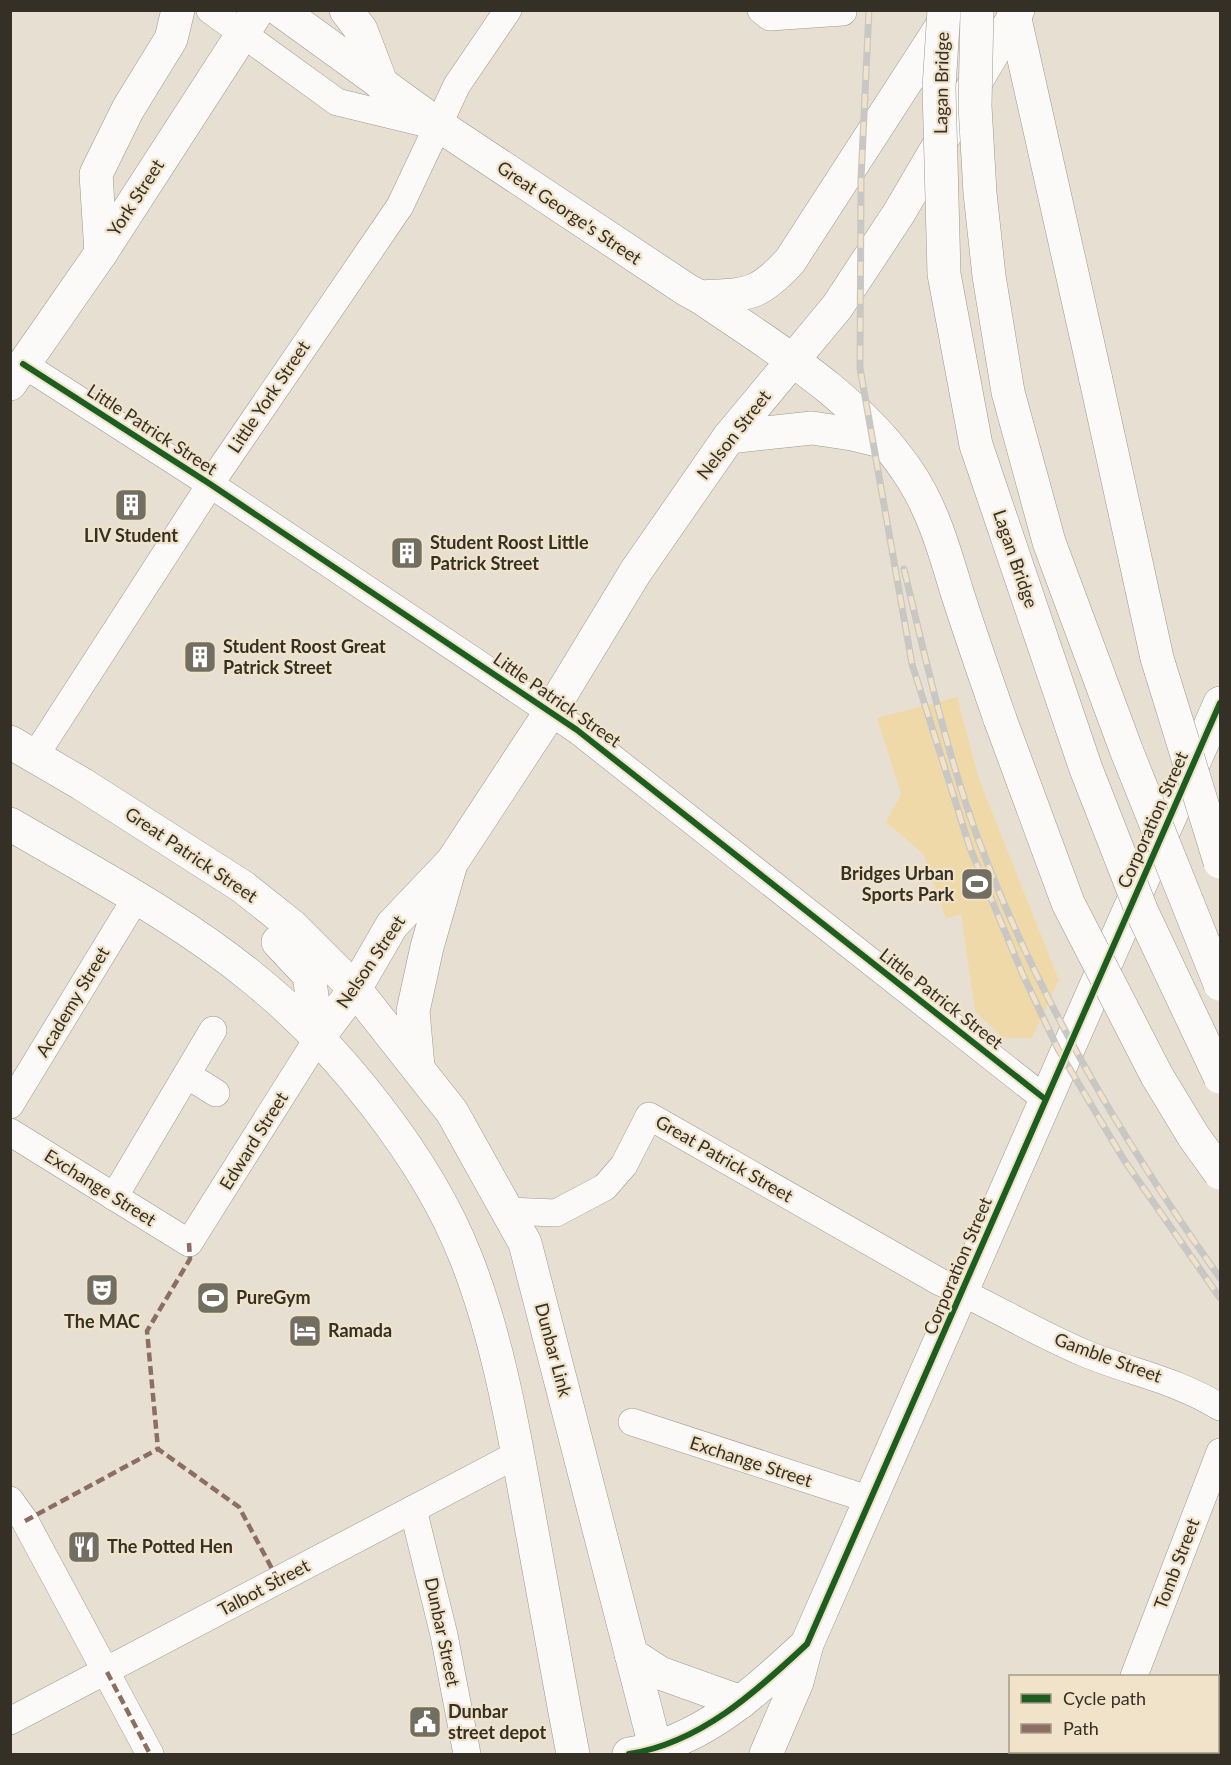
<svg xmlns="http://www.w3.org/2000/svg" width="1231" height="1765" viewBox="0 0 1231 1765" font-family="Lato,sans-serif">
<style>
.green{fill:#efd9a9}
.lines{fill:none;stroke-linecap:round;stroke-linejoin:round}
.street-casing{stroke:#9e988e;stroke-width:28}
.secondary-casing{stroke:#9e988e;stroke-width:34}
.primary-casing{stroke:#9e988e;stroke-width:34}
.highway-casing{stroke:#9e988e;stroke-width:34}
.street{stroke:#fbfaf8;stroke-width:27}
.secondary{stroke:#fbfaf8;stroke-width:33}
.primary{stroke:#fbfaf8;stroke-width:33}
.highway{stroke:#fbfaf8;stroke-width:33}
.rail-casing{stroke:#c9c7c4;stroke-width:7}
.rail{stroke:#f0e3c9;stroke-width:4.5;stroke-dasharray:14;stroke-linecap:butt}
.highway-bridge-casing{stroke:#9e988e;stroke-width:34;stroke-linecap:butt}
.highway-bridge{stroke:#fbfaf8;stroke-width:33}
.quiet{stroke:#8d6e63;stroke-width:4.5;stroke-dasharray:9 4.5;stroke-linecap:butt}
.cycleway-casing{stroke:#f0e3c9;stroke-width:10}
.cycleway{stroke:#1b5e20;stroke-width:6}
.labels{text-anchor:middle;stroke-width:4.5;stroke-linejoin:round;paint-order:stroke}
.street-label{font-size:18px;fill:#353026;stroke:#f0e3c9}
.poi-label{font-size:18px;font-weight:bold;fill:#353026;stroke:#f0e3c9;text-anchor:start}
</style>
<rect width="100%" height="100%" fill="#e7e0d2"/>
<!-- green -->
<path class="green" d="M 957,697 L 979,779 L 1059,980 L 1032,1038 L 1003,1038 L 975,1011 L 961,914 L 946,919 L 923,854 L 886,822 L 901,794 L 877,718 Z"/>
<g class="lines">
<!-- street casing -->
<g class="street-casing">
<g id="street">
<path d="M 210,10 L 337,102 L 436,126"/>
<path d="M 761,10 L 770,17 L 843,12"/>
<path d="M 23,364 L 210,484 L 577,730 L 1045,1099"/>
<path d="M 35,756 L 217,474 L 400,206 L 457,85 L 508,10"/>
<path d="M 187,1075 L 216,1093"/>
<path d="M 10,1105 L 136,898"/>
<path d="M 10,1132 L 189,1243 L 318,1038"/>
<path d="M 114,1197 L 213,1030"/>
<path d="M 508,1211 L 556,1213 L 605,1187 L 624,1165 L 649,1116 L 940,1282 C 989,1304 1035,1332 1084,1353 C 1132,1373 1174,1379 1220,1407"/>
<path d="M 632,1422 L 871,1500"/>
<path d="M 10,1500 L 25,1521 L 150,1754"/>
<path d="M 413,1509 L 444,1635 L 467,1754"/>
<path d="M 1134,1676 L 1220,1452"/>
<path d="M 10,1721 L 518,1454"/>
<path d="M 1104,1754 L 1105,1752"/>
</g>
</g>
<!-- secondary casing -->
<g class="secondary-casing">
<g id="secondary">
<path d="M 631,1654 L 660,1673 L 741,1702"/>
<path d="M 629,1754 C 700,1743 756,1692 807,1644 L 1220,703"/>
<path d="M 766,1754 L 797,1682 L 807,1644"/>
</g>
</g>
<!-- primary casing -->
<g class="primary-casing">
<g id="primary">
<path d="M 101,253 L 96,174 L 128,109 L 171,39 L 178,10"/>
<path d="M 10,384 L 101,253 L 258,10"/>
<path d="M 10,742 L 82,784 L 243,887 L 292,926 L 355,989 L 452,1112 L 525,1243 L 657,1754"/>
<path d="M 10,824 C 93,873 180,918 254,979 C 337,1046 427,1158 466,1258 C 497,1336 512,1422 527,1504 C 542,1588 557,1671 573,1754"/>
<path d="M 278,942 L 309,975 L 318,1038"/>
<path d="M 318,1038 L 355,989 L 392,925 L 452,862 L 551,711 L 636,571 L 729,437 L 837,307 L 899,213 L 1018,10"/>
<path d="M 418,1067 L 413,1011 L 427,947 L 450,867"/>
</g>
</g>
<!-- highway casing -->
<g class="highway-casing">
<g id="highway">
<path d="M 280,10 L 440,126 L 687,290 L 700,297 C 773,347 858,397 908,472 C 932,507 944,549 956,589 C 970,633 985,676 1000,719"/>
<path d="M 346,10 L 361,30 L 382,85"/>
<path d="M 1013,10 L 1096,380"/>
<path d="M 700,297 C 748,294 757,297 790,261 L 949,15"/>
<path d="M 729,437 L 812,428 L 852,434 L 885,442"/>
</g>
</g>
<!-- street -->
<use href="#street" class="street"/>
<!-- secondary -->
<use href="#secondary" class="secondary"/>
<!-- primary -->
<use href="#primary" class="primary"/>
<!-- highway -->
<use href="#highway" class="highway"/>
<!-- rail casing -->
<g class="rail-casing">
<g id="rail">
<path d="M 869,10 L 861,179 L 860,368 L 912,664 L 970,848 L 1023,975 L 1058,1049 L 1124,1160 L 1220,1298"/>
<path d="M 904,569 C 926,661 947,755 980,844 C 1039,1000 1124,1143 1220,1278"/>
</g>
</g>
<!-- rail -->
<use href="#rail" class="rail"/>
<!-- highway-bridge casing -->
<g class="highway-bridge-casing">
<g id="highway-bridge">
<path d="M 944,10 L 939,87 L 944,274 L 976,445 L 1086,769 L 1142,912 L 1220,1077"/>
<path d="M 977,10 L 975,106 L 980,193 L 989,276 L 1008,392 L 1049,542 L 1127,752 L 1220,984"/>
<path d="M 1096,380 L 1157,658 L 1220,862"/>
<path d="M 1000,719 L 1068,903 L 1157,1076 L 1194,1137 L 1220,1173"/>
</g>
</g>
<!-- highway-bridge -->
<use href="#highway-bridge" class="highway-bridge"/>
<!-- quiet -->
<g class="quiet">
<path d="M 189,1243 L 190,1259 L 147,1331 L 158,1449 L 239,1507 L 278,1580"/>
<path d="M 25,1521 L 158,1449"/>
<path d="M 107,1672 L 150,1754"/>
</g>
<!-- cycleway casing -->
<g class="cycleway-casing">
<g id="cycleway">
<path d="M 23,364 L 210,484 L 577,730 L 1045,1099"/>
<path d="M 629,1754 C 700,1743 756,1692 807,1644 L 1220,703"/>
</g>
</g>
<!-- cycleway -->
<use href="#cycleway" class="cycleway"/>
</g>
<!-- icons -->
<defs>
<g id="building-square" transform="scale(1.725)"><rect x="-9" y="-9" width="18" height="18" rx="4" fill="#736e62" stroke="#f0e3c9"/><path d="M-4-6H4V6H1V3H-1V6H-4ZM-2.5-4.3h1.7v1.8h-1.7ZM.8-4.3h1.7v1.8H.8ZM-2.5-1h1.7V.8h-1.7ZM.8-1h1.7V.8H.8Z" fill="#fff"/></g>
<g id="stadium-square" transform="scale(1.725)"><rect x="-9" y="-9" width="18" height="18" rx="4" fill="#736e62" stroke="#f0e3c9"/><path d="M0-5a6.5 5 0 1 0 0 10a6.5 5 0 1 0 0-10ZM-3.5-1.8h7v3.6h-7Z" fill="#fff"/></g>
<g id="theatre-square" transform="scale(1.725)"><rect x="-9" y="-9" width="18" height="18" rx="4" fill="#736e62" stroke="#f0e3c9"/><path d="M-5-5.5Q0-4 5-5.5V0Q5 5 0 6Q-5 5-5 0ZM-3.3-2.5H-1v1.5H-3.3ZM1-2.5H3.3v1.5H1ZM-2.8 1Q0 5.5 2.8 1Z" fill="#fff"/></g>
<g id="hotel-square" transform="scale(1.725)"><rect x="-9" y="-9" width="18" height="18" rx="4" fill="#736e62" stroke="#f0e3c9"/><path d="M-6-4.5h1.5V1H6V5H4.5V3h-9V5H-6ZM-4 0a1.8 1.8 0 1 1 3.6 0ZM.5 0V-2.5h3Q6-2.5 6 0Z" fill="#fff"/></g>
<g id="restaurant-square" transform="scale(1.725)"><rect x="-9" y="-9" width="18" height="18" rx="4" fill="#736e62" stroke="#f0e3c9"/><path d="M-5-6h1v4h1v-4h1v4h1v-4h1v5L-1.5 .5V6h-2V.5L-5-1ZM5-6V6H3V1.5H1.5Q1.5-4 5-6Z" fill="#fff"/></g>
<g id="civic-square" transform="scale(1.725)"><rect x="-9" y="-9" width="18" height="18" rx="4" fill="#736e62" stroke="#f0e3c9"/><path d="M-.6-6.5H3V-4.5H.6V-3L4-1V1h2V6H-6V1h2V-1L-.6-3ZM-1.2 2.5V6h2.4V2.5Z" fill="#fff"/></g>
</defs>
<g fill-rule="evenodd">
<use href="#building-square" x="131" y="505"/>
<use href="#building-square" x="407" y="553"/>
<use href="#building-square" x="200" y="657"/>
<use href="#stadium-square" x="977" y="884"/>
<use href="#theatre-square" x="102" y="1290"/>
<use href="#stadium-square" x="213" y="1298"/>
<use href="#hotel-square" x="305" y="1331"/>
<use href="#restaurant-square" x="84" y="1547"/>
<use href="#civic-square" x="425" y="1722"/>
</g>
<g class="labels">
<!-- street labels -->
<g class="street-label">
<text transform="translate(942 83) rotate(-89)" y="6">Lagan Bridge</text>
<text transform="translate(136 198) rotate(-57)" y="6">York Street</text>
<text transform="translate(569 213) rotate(34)" y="6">Great George's Street</text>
<text transform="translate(269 397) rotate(-56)" y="6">Little York Street</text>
<text transform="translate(152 430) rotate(33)" y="6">Little Patrick Street</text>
<text transform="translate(734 435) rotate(-52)" y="6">Nelson Street</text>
<text transform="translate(1015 559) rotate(71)" y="6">Lagan Bridge</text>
<text transform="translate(557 700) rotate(35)" y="6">Little Patrick Street</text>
<text transform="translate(1153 820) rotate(-66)" y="6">Corporation Street</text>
<text transform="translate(191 855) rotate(34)" y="6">Great Patrick Street</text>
<text transform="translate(371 962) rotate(-56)" y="6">Nelson Street</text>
<text transform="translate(941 999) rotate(38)" y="6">Little Patrick Street</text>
<text transform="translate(73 1002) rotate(-59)" y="6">Academy Street</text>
<text transform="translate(254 1141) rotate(-58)" y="6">Edward Street</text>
<text transform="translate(724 1159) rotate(30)" y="6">Great Patrick Street</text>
<text transform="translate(100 1188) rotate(32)" y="6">Exchange Street</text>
<text transform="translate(958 1266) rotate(-67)" y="6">Corporation Street</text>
<text transform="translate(553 1350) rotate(75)" y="6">Dunbar Link</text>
<text transform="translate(1108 1358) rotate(20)" y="6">Gamble Street</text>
<text transform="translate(751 1462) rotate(18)" y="6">Exchange Street</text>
<text transform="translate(1177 1564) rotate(-69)" y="6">Tomb Street</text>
<text transform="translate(264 1588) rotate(-28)" y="6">Talbot Street</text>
<text transform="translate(442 1632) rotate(78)" y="6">Dunbar Street</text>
</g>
<!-- poi labels -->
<g class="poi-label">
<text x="131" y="542" text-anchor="middle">LIV Student</text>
<text x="430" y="549">Student Roost Little<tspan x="430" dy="21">Patrick Street</tspan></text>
<text x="223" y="653">Student Roost Great<tspan x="223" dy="21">Patrick Street</tspan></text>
<text x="954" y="880" text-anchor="end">Bridges Urban<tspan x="954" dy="21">Sports Park</tspan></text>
<text x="236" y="1304">PureGym</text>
<text x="102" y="1328" text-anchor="middle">The MAC</text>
<text x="328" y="1337">Ramada</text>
<text x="107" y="1553">The Potted Hen</text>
<text x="448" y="1718">Dunbar<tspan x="448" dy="21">street depot</tspan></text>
</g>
</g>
<!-- border -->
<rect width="1231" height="1765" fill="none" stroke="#353026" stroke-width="24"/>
<!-- legend -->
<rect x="1009" y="1675" width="210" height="78" fill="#f0e3c9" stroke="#a59b88" stroke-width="1.5"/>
<rect x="1021" y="1694" width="30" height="9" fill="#1b5e20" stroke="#a59b88" stroke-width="1.5"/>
<text x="1063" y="1705" font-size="18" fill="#353026">Cycle path</text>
<rect x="1021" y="1724" width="30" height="9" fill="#8d6e63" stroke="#a59b88" stroke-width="1.5"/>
<text x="1063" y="1735" font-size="18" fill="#353026">Path</text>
</svg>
